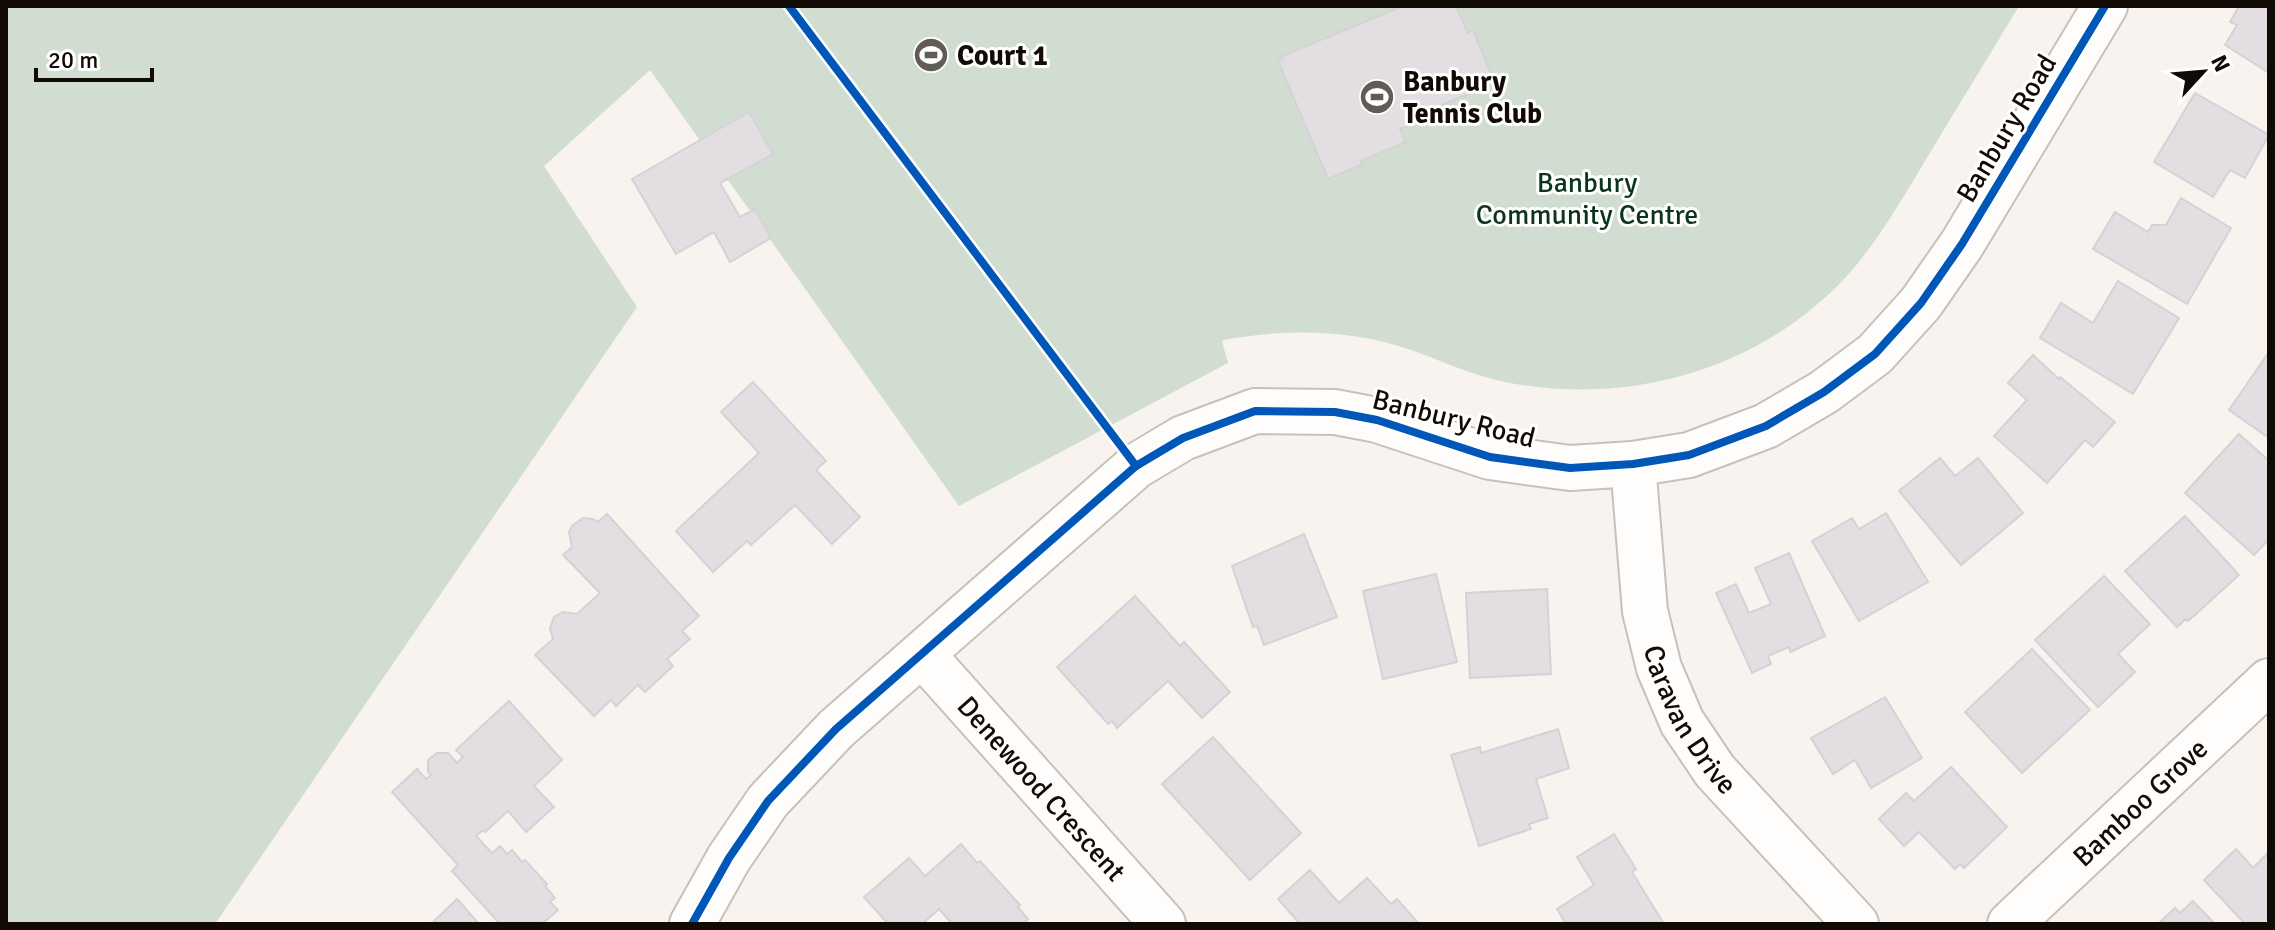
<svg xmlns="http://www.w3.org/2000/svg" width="2275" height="930" viewBox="0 0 2275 930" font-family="Signika,sans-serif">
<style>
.green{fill:#d2ddd2}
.building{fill:#e2dee1;stroke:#d5d2d5;stroke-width:2}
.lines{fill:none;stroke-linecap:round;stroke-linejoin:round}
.minor-casing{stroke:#c8c1bb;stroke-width:48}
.tertiary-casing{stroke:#c8c1bb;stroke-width:48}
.minor{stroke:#fefdfc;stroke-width:44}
.tertiary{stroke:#fefdfc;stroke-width:44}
.cycleway-casing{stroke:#fff;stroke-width:13}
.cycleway{stroke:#0057b8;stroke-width:8}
.labels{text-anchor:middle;stroke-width:6;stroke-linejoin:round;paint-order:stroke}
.poi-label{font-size:28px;font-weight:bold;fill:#120b05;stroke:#fff;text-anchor:start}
.street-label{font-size:28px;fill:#120b05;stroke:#fff}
.park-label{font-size:28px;fill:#0b341f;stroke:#fff}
</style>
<rect width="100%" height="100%" fill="#f8f3ee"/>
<!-- green -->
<path class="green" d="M 6,6 L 2019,6 C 1988,58 1956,109 1925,161 C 1901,201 1878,241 1847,276 C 1760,370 1628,407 1505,382 C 1471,375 1440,360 1408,349 C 1349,329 1289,329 1228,339 L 1222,341 L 1228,363 L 959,506 L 650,70 L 544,166 L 637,307 L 215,924 L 6,924 Z"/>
<!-- building -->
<g class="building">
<path d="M 1403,6 L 1456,6 L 1468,33 L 1473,30 L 1495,83 L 1427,111 L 1430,117 L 1400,129 L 1406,142 L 1361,161 L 1363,164 L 1328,179 L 1278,61 L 1283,59 L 1282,56 Z"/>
<path d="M 2239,6 L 2269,6 L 2269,73 L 2225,45 L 2237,25 L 2230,22 Z"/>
<path d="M 2195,93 L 2269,135 L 2245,178 L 2230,170 L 2213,197 L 2154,162 Z"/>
<path d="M 749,112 L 773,154 L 720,183 L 740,217 L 755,209 L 771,238 L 730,262 L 714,232 L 676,254 L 632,179 Z"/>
<path d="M 2181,198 L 2231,228 L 2187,304 L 2093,249 L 2115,212 L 2148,232 L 2152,225 L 2166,225 Z"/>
<path d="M 2118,281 L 2179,318 L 2133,394 L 2040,338 L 2061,303 L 2093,323 Z"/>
<path d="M 2269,352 L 2269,438 L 2229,410 Z"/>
<path d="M 2033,355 L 2059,379 L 2060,377 L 2115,422 L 2093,447 L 2085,440 L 2047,483 L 1994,436 L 2027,400 L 2008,383 Z"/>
<path d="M 753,382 L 826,461 L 816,470 L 860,517 L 832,544 L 795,505 L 751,545 L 747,541 L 713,572 L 676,531 L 759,453 L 721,412 Z"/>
<path d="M 2239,434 L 2269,461 L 2269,539 L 2254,555 L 2185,493 Z"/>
<path d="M 1940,458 L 1955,476 L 1978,458 L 2023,513 L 1961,565 L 1899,491 Z"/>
<path d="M 1886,513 L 1928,582 L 1859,621 L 1812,541 L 1852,518 L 1859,529 Z"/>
<path d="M 607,514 L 699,616 L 682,631 L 690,639 L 667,659 L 673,666 L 645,692 L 638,685 L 616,706 L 611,700 L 594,716 L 535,655 L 553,639 L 550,629 L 554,617 L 563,612 L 577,614 L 600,593 L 563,555 L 572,547 L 569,532 L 572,526 L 583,518 L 593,519 L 598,522 Z"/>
<path d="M 2185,516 L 2239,575 L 2188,621 L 2186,619 L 2177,627 L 2125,571 Z"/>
<path d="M 1304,534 L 1337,617 L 1264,645 L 1257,626 L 1253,627 L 1232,566 Z"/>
<path d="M 1789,553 L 1825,636 L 1790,652 L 1789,647 L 1768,656 L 1771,664 L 1752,673 L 1716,593 L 1736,584 L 1749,613 L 1771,604 L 1755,568 Z"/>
<path d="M 1436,574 L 1457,662 L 1383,679 L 1363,591 Z"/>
<path d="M 2104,576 L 2150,624 L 2118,654 L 2135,672 L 2098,707 L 2035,640 Z"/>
<path d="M 1547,589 L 1551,674 L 1470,678 L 1466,593 Z"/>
<path d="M 1135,596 L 1180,646 L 1184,642 L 1230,692 L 1202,718 L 1168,681 L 1117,728 L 1112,721 L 1108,724 L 1057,667 Z"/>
<path d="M 2032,649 L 2090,710 L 2022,773 L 1965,712 Z"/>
<path d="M 1885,697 L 1922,758 L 1871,788 L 1855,760 L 1833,774 L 1811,738 Z"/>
<path d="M 509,701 L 562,760 L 534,786 L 554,807 L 526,832 L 508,811 L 485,832 L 483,830 L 476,836 L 492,853 L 500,846 L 507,854 L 512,850 L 522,862 L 525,860 L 547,884 L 545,886 L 555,898 L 550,902 L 558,910 L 542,924 L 500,924 L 452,871 L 458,865 L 392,792 L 417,769 L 426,779 L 431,775 L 428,772 L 428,760 L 437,753 L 448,753 L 457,763 L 463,757 L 456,750 Z"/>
<path d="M 1558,729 L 1569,768 L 1536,779 L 1548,818 L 1529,824 L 1531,829 L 1479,846 L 1451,755 L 1480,747 L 1481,753 Z"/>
<path d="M 1213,737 L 1301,833 L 1250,880 L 1162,784 Z"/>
<path d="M 1951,767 L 2007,827 L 1964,868 L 1960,864 L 1955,869 L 1919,832 L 1904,846 L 1879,819 L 1906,793 L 1914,801 Z"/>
<path d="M 1614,834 L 1636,869 L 1632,872 L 1664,924 L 1566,924 L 1557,909 L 1594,885 L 1577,857 Z"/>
<path d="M 961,844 L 977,863 L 980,861 L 1020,905 L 1018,907 L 1028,919 L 1023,924 L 952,924 L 939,909 L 922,924 L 888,924 L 864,897 L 909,858 L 925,876 Z"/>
<path d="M 2236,849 L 2253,868 L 2269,852 L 2269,924 L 2245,924 L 2204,880 Z"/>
<path d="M 1310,870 L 1339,903 L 1367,878 L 1391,904 L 1397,899 L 1419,924 L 1300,924 L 1278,899 Z"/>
<path d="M 457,899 L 479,924 L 431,924 Z"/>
<path d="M 2193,901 L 2215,924 L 2158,924 L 2175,908 L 2180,913 Z"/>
</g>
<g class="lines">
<!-- minor casing -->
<g class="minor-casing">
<g id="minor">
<path id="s1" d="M 1633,464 L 1645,611 L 1659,668 L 1682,722 L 1715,771 L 1856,924"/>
<path id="s2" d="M 922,654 L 1163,924"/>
<path id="s3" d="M 2010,924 L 2269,681"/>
</g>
</g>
<!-- tertiary casing -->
<g class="tertiary-casing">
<path id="tertiary" d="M 692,924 L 729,858 L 768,801 L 836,729 L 1136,466 L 1183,438 L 1255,411 L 1335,412 L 1377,420 L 1490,457 L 1570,468 L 1633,464 L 1689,455 L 1766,426 L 1824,392 L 1875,354 L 1921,303 L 1962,244 L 2105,6"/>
</g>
<!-- minor -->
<use href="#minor" class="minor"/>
<!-- tertiary -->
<use href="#tertiary" class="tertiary"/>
<!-- cycleway casing -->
<g class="cycleway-casing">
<g id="cycleway">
<path d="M 789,6 L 1136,466"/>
<path d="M 692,924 L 729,858 L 768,801 L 836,729 L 1136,466 L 1183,438 L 1255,411 L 1335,412 L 1377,420 L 1490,457 L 1570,468 L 1633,464 L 1689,455 L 1766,426 L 1824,392 L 1875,354 L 1921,303 L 1962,244 L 2105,6"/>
</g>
</g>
<!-- cycleway -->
<use href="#cycleway" class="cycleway"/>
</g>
<!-- icons -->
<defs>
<g id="stadium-disc" transform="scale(1.8)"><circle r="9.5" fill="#625c57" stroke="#fff"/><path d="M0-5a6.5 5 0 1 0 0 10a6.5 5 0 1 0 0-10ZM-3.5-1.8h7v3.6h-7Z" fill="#fff"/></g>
</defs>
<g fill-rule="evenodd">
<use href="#stadium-disc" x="931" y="55"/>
<use href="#stadium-disc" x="1377" y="97"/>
</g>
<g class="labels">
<!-- poi labels -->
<g class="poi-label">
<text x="957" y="65">Court 1</text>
<text x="1403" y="91">Banbury<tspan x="1403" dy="32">Tennis Club</tspan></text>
</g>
<!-- street labels -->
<g class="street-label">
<text transform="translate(2006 128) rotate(-59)" y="10">Banbury Road</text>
<text transform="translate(1454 418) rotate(14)" y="10">Banbury Road</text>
<text dy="10" stroke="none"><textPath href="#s1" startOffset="266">Caravan Drive</textPath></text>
<text dy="10" stroke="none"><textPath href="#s2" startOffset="180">Denewood Crescent</textPath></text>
<text dy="10" stroke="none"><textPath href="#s3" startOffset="178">Bamboo Grove</textPath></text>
</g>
<!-- park labels -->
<g class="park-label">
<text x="1587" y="192">Banbury<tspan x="1587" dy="32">Community Centre</tspan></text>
</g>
</g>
<!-- border -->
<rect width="2275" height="930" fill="none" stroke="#120b05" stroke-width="16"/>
<!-- north arrow -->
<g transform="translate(2203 72) rotate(64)" stroke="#ffffff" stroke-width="6" paint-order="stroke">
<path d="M0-6L14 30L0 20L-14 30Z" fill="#120b05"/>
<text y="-12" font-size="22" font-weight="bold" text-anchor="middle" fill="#120b05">N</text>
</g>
<!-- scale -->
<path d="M36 68v12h116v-12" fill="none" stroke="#120b05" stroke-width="4"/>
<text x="48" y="68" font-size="24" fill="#120b05" stroke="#ffffff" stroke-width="6" paint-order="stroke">20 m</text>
</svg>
